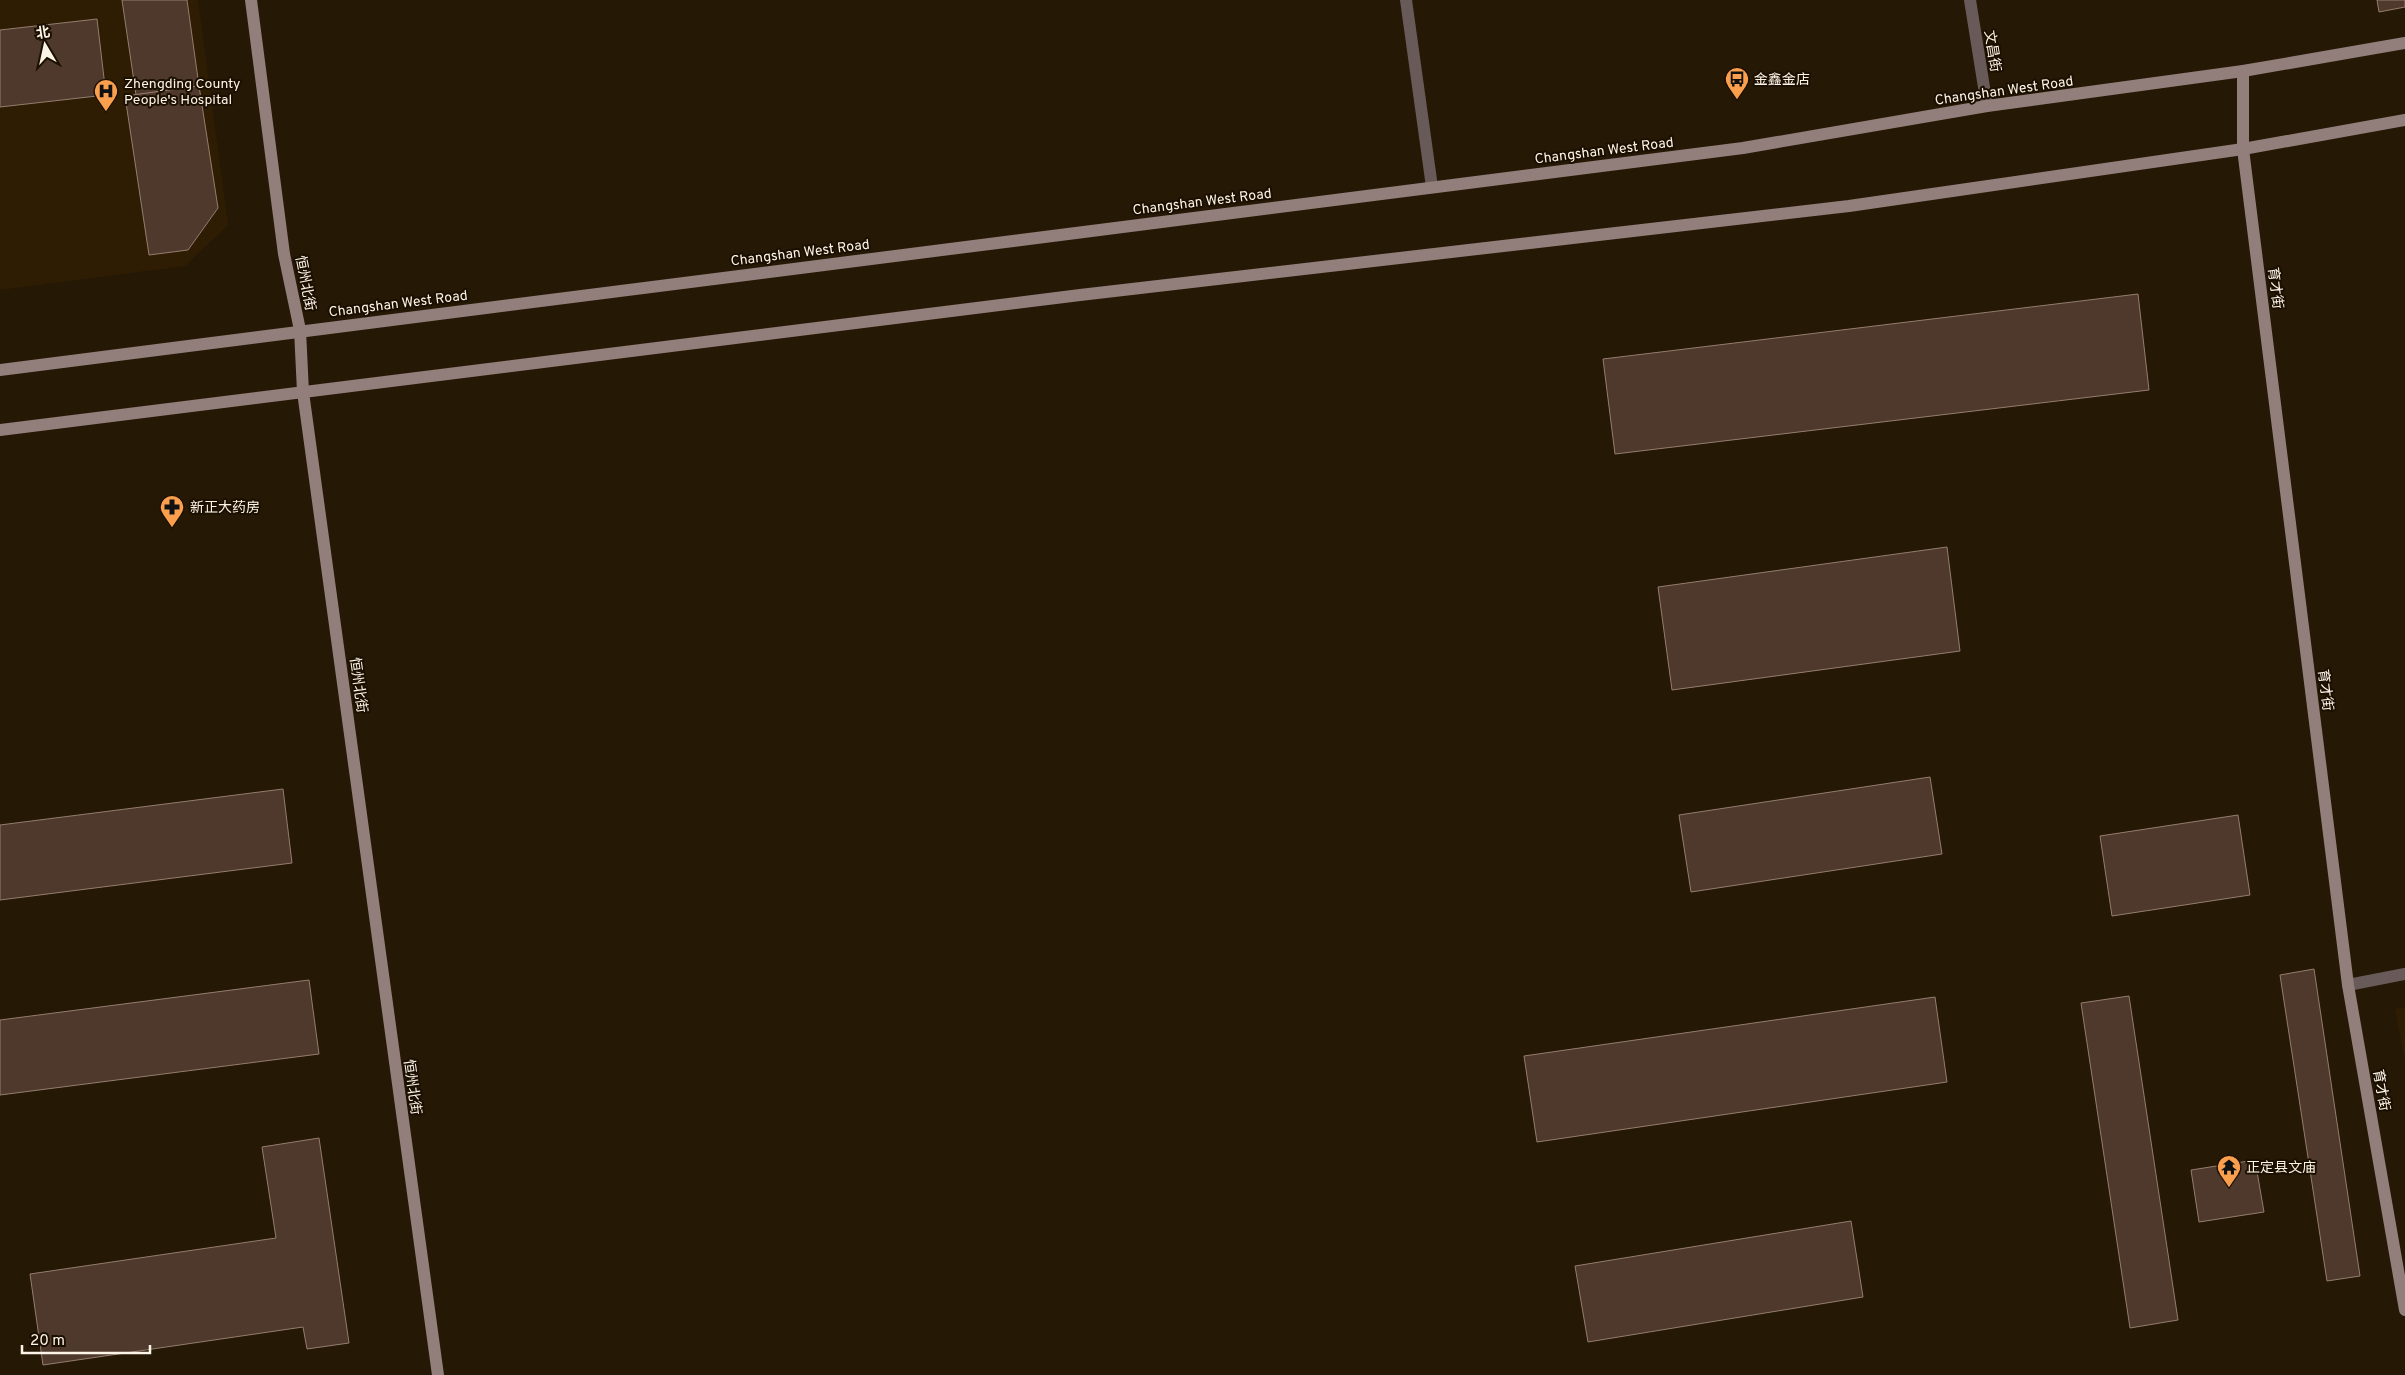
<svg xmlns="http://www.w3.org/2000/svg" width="2405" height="1375" viewBox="0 0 2405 1375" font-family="Overpass,'Noto Sans SC',sans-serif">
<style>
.built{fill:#2e1d03}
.building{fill:#4e392c;stroke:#957d6e}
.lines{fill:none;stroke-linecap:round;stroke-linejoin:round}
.street{stroke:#675a58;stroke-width:12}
.secondary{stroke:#927e7b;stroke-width:12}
.labels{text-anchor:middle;stroke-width:4;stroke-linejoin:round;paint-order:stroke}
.street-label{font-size:14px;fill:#fdf4e8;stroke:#1b0f00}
.poi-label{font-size:14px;fill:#fdf4e8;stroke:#1b0f00;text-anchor:start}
</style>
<rect width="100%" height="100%" fill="#251805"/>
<!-- built -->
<g class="built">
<path d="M 0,0 L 198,0 L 228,225 L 185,266 L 0,290 Z"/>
<path d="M 2405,1007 L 2405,1061 L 2395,1009 Z"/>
</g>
<!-- building -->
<g class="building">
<path d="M 122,0 L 187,0 L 199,86 L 136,95 Z"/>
<path d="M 2377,0 L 2405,0 L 2405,7 L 2379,12 Z"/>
<path d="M 97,19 L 106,95 L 0,107 L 0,30 Z"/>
<path d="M 199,86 L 218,208 L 188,250 L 149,255 L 125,96 Z"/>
<path d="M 2138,294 L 2149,390 L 1615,454 L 1603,359 Z"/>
<path d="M 1947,547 L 1960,651 L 1672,690 L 1658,587 Z"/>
<path d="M 1930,777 L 1942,854 L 1691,892 L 1679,815 Z"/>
<path d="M 283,789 L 292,863 L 0,900 L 0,825 Z"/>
<path d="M 2238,815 L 2250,895 L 2112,916 L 2100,836 Z"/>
<path d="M 2314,969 L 2360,1276 L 2327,1281 L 2280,975 Z"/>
<path d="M 309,980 L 319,1054 L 0,1095 L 0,1020 Z"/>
<path d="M 2129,996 L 2178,1320 L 2130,1328 L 2081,1003 Z"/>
<path d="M 1935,997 L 1947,1082 L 1537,1142 L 1524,1056 Z"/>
<path d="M 319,1138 L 349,1343 L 307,1349 L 303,1327 L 43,1365 L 30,1274 L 276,1238 L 262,1147 Z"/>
<path d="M 2255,1160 L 2264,1212 L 2199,1222 L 2191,1170 Z"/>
<path d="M 1851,1221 L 1863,1297 L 1588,1342 L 1575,1266 Z"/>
</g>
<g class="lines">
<!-- street -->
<g class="street">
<path d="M 1406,0 L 1432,187"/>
<path d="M 1970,0 L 1987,106"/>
<path d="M 2348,985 L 2405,974"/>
</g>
<!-- secondary -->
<g class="secondary">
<path d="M 251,0 L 284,254 L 300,330 L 303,392 L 438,1375"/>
<path d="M 2243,71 L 2243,149 L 2348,985 L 2405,1310"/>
<path d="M 0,370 L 1743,148 L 1987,106 L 2243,71 L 2405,43"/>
<path d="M 0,430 L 1080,295 L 1849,206 L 2243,149 L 2405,120"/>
</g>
</g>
<!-- icons -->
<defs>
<g id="bus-pin" transform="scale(1.25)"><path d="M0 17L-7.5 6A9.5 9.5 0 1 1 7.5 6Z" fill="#fa9f4e" stroke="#1b0f00"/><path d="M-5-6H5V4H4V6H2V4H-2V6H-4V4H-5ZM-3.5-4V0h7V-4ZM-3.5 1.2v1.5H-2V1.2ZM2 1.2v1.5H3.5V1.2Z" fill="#111"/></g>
<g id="hospital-pin" transform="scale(1.25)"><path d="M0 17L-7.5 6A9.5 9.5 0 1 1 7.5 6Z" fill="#fa9f4e" stroke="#1b0f00"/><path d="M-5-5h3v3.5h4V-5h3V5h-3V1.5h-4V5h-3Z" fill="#111"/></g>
<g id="pharmacy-pin" transform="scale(1.25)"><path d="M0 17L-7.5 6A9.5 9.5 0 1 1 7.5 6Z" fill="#fa9f4e" stroke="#1b0f00"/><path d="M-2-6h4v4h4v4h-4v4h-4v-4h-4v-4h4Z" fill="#111"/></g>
<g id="temple-pin" transform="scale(1.25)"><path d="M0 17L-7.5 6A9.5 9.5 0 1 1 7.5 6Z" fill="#fa9f4e" stroke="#1b0f00"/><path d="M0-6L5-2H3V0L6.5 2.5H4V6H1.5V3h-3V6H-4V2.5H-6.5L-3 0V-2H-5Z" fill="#111"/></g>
</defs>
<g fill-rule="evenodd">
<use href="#bus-pin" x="1737" y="79"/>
<use href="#hospital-pin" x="106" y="91"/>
<use href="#pharmacy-pin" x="172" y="507"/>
<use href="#temple-pin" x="2229" y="1167"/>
</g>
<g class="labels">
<!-- street labels -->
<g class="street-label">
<text transform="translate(1993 51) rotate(81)" y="5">文昌街</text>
<text transform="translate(2004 90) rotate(-8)" y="5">Changshan West Road</text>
<text transform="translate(1604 150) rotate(-7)" y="5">Changshan West Road</text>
<text transform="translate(1202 201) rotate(-7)" y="5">Changshan West Road</text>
<text transform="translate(800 252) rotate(-7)" y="5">Changshan West Road</text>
<text transform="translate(306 283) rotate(79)" y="5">恒州北街</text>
<text transform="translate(2276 288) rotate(83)" y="5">育才街</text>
<text transform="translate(398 303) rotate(-7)" y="5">Changshan West Road</text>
<text transform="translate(359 685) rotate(82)" y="5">恒州北街</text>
<text transform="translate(2326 690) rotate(83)" y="5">育才街</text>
<text transform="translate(413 1087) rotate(82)" y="5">恒州北街</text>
<text transform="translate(2382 1090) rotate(80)" y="5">育才街</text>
</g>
<!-- poi labels -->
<g class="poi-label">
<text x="1754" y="84">金鑫金店</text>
<text x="124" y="88">Zhengding County<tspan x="124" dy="16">People's Hospital</tspan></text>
<text x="190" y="512">新正大药房</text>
<text x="2246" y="1172">正定县文庙</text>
</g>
</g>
<!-- north arrow -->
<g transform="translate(45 45) rotate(351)" stroke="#1b0f00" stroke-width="4" paint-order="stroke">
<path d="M0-4L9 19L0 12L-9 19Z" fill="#fdf4e8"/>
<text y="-8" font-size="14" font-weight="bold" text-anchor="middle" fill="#fdf4e8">北</text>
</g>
<!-- scale -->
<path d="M22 1345v8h128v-8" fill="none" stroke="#fdf4e8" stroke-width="2.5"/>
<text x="30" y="1345" font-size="15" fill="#fdf4e8" stroke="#1b0f00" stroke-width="4" paint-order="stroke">20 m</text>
</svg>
